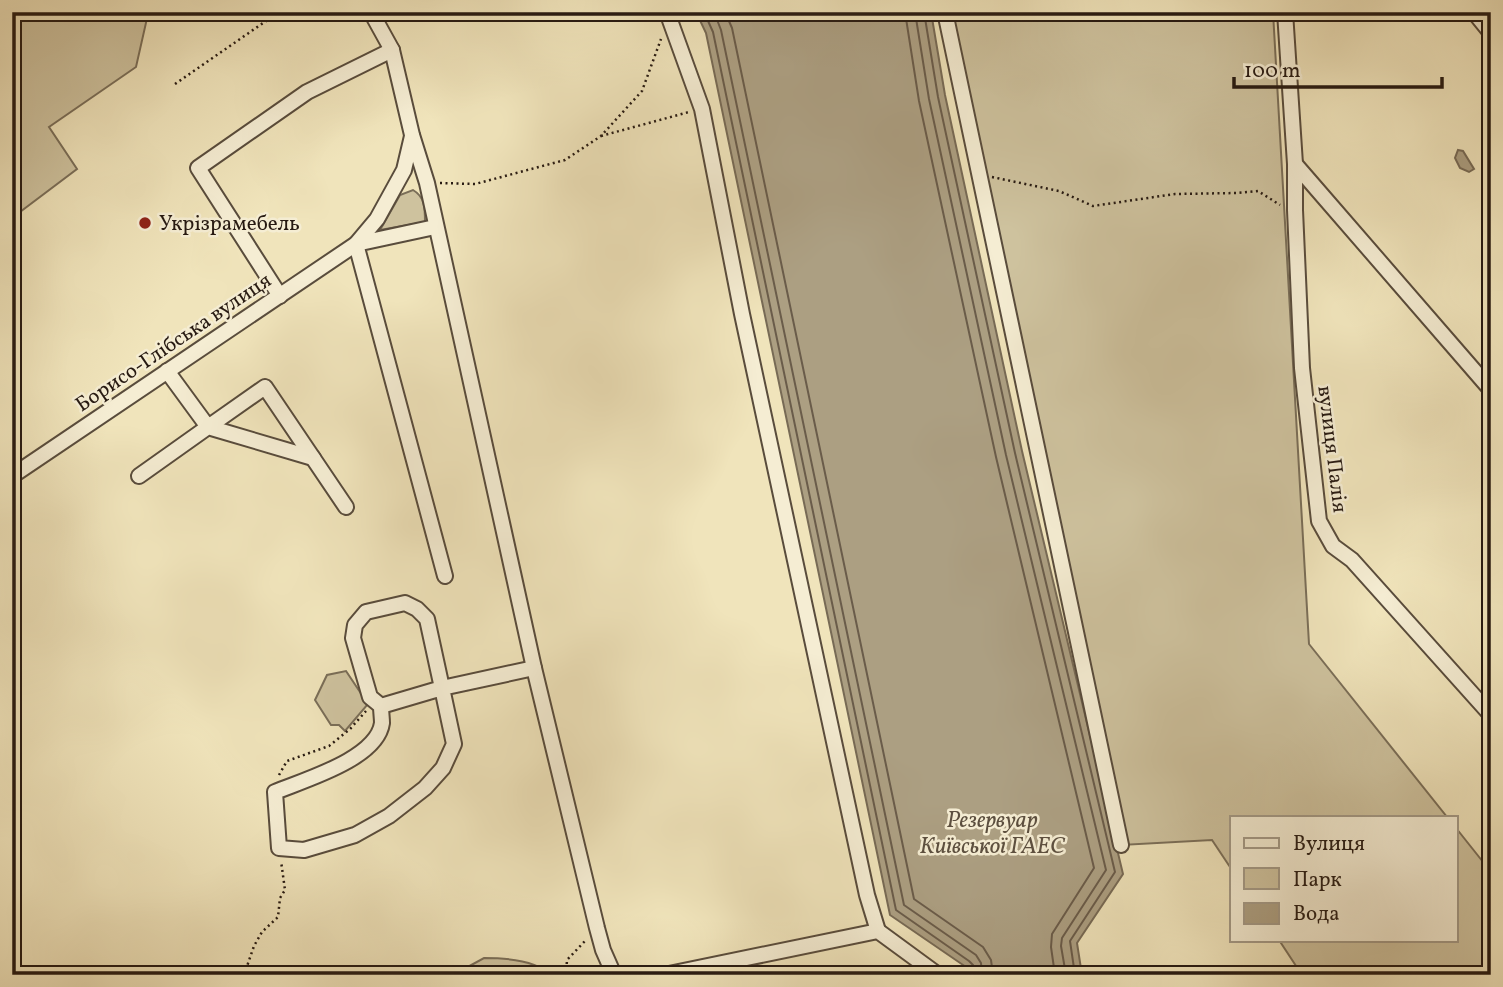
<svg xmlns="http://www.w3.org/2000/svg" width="1503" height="987" viewBox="0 0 1503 987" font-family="Vollkorn,serif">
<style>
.green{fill:#cec29e;stroke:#7a6e58;stroke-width:2}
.water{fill:#ac9f82;stroke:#776a55;stroke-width:2}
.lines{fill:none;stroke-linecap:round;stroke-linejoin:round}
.shore{stroke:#6a5c4a;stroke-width:2}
.minor-casing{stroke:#594c3c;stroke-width:18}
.path{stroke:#271a12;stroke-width:2.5;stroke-dasharray:2 3.5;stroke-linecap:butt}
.minor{stroke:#f5edd3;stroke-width:14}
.poi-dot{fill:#8f2418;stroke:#f5edd3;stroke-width:2.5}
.labels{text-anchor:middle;stroke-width:5;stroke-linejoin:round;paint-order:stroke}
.poi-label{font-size:21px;fill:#271a12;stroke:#f5edd3;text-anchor:start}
.street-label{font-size:21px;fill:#271a12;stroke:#f5edd3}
.water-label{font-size:23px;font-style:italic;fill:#5c4f3f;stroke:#f5edd3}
</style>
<rect width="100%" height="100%" fill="#f0e4bb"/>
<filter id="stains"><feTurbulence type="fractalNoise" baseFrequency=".00286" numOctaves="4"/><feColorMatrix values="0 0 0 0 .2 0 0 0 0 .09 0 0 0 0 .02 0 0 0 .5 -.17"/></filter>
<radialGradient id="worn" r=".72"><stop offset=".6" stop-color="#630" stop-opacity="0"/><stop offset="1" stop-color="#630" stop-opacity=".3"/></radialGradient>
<!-- green -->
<g class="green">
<path d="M 12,12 L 147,12 L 148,14 L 136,67 L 49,127 L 77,169 L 12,218 Z"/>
<path d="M 945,12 L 1273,12 L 1309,644 L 1447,817 L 1232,817 L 1232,870 L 1212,840 L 1121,845 Z"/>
<path d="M 413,190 C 425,197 425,208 425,222 L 380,230 L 400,195 Z"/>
<path d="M 346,671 L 368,704 L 345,731 L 339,725 L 331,725 L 315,700 L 327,675 Z"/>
<path d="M 1456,828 L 1491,872 L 1491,975 L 1302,975 L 1279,940 L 1456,940 Z"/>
<path d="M 484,958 C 503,958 537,960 550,975 L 453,975 Z"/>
</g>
<!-- water -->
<g class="water">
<path d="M 696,12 L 931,12 L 945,95 L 1022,451 L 1123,874 L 1077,943 L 1082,975 L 967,975 L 966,967 L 890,915 L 706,33 Z"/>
<path d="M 1458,150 L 1463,151 L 1474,169 L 1469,172 L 1460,168 L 1455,158 Z"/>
</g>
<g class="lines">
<!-- shore -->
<g class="shore">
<path d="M 704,12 L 713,32 L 896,910 L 969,961 L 973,965 L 973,975"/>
<path d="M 714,12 L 721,30 L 904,905 L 976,955 L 981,963 L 982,975"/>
<path d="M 725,12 L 732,28 L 914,899 L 983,947 L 991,960 L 993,975"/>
<path d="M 905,12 L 919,101 L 996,457 L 1094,868 L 1052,934 L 1051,947 L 1055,975"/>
<path d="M 915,12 L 929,99 L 1006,455 L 1106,870 L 1062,938 L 1061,946 L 1066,975"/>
<path d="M 924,12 L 938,97 L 1015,453 L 1115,872 L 1070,941 L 1075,975"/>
</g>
<!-- minor casing -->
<g class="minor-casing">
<g id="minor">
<path d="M 371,12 L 392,50 L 412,135 L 427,183 L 534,668 L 597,928 L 603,950 L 614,975"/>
<path d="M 667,12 L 702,109 L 742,314 L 867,895 L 878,931"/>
<path d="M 945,12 L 1121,845"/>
<path d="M 1285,12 L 1295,164 L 1295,210 L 1302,368 L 1319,521 L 1333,546 L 1352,560 L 1491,715"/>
<path d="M 1474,12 L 1491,33"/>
<path d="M 1295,164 L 1491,390"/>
<path d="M 435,227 L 356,244 L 445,576"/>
<path d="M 280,296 L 198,168 L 307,92 L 392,50"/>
<path d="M 167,371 L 208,427 L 265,387 L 346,507"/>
<path d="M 12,476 L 356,244 L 377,219 L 404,170 L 412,136"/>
<path d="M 139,476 L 208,427 L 313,458"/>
<path d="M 381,706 L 370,697 L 353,638 L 355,625 L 366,612 L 405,603 L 417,609 L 427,619 L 442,688 L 381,706 C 381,712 382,718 382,723 C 377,759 304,780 275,792 L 279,848 L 304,850 L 355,835 L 389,816 L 425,788 L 443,768 L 454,744 L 442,688 L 534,668"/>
<path d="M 664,975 L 878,931 L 938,975"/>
</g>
</g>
<!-- path -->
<g class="path">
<path d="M 175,84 L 279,12"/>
<path d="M 601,136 L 689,112"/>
<path d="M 992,177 L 1059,191 L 1093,206 L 1175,194 L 1237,193 L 1258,191 L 1280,205"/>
<path d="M 440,183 L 475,184 L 565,160 L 601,136 L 642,91 L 661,39"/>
<path d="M 279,775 L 287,761 L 329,746 L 350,729 L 366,711"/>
<path d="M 244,975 L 254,946 L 262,932 L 278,917 L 280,898 L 285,890 L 281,861"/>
<path d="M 566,975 L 567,960 L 585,941"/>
</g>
<!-- minor -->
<use href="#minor" class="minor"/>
</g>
<!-- markers -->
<circle class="poi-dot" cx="145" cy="223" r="7"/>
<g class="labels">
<!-- poi labels -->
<g class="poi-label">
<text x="159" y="230">Укрізрамебель</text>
</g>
<!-- street labels -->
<g class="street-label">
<text transform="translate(173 342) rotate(-34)" y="7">Борисо-Глібська вулиця</text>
<text transform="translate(1333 449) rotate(83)" y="7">вулиця Палія</text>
</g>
<!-- water labels -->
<g class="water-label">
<text x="992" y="827">Резервуар<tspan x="992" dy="26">Київської ГАЕС</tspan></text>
</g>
</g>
<!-- margin -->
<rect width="1503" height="987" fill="none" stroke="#f0e4bb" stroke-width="42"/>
<rect x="14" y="14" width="1475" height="959" fill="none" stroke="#271a12" stroke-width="3.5"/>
<rect x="21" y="21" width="1461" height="945" fill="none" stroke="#271a12" stroke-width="2"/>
<!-- legend -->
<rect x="1230" y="816" width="228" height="126" fill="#f5edd3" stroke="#a39986" stroke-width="2"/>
<rect x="1244" y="838" width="35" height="10" fill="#f5edd3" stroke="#a39986" stroke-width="2"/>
<text x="1293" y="850" font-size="21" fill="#271a12">Вулиця</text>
<rect x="1244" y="868" width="35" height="21" fill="#cec29e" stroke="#a39986" stroke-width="2"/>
<text x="1293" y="886" font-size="21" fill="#271a12">Парк</text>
<rect x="1244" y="903" width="35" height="21" fill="#ac9f82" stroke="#a39986" stroke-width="2"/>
<text x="1293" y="920" font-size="21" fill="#271a12">Вода</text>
<!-- scale -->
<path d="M1234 77v10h208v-10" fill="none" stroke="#271a12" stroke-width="3.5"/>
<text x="1244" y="77" font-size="21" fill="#271a12" stroke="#f5edd3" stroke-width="5" paint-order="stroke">100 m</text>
<rect width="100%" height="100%" filter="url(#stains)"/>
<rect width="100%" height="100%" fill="url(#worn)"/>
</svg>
